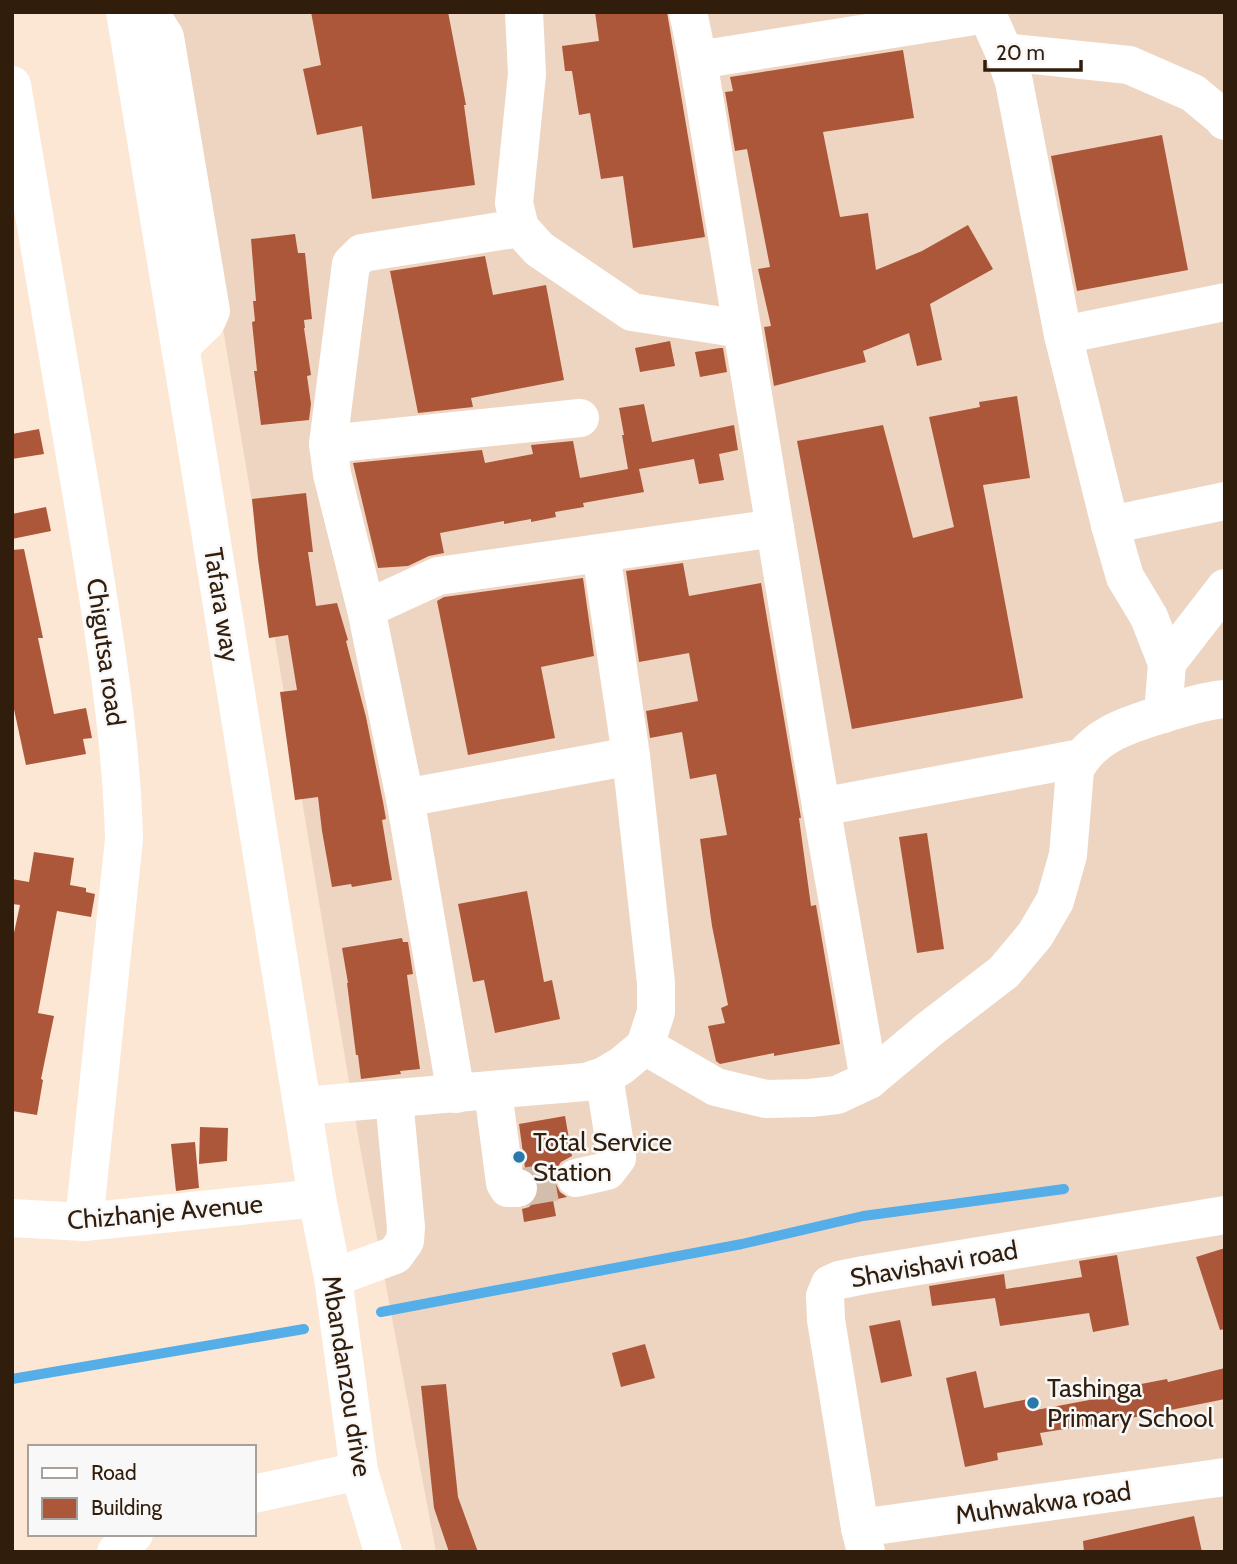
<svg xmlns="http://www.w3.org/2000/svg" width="1237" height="1564" viewBox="0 0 1237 1564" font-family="Cabin,sans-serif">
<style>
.built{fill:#eed5c1}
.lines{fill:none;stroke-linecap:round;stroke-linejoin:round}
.stream{stroke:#55aee8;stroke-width:10}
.building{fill:#ac5739}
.minor-tunnel{stroke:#d3beac;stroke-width:38;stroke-dasharray:38 19;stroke-linecap:butt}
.minor{stroke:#fff;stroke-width:38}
.poi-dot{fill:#2879aa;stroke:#f8f8f8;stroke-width:2.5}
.labels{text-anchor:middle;stroke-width:5;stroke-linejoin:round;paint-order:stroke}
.street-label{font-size:26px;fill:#311d0c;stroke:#f8f8f8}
.poi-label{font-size:26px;fill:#311d0c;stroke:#f8f8f8;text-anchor:start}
</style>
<rect width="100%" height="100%" fill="#fce6d4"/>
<!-- built -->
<path class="built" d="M 170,12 L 1225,12 L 1225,1552 L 436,1552 L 360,1147 Z"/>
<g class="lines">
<!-- stream -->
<g class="stream">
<path d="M 381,1312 L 742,1244 L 863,1216 L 1064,1189"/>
<path d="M 12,1379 L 304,1329"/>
</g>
</g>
<!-- building -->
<g class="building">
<path d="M 311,12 L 448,12 L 466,105 L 464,105 L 475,185 L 372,199 L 362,126 L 317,135 L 303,69 L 321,65 Z"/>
<path d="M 595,12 L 667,12 L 705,237 L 633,248 L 623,176 L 601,179 L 590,113 L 579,115 L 572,71 L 565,71 L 562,46 L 599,41 Z"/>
<path d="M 903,50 L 914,118 L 823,132 L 840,217 L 868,213 L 876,270 L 922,251 L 968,225 L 993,269 L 930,304 L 942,360 L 917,366 L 909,333 L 863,351 L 866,362 L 774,386 L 764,327 L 771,326 L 758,269 L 770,267 L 747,149 L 735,151 L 725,92 L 733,91 L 730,77 Z"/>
<path d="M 1162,135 L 1188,270 L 1077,291 L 1051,156 Z"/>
<path d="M 295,234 L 298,253 L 305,253 L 312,319 L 304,320 L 305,328 L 304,328 L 311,375 L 307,376 L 311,404 L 309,420 L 261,425 L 254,371 L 257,371 L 252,322 L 255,321 L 253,301 L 256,301 L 251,239 Z"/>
<path d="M 485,256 L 493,295 L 546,285 L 564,380 L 471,398 L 473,407 L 418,413 L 390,271 Z"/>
<path d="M 670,341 L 675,366 L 640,372 L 635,348 Z"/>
<path d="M 720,348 L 723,348 L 727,372 L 700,377 L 695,352 Z"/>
<path d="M 1017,396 L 1030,478 L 983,485 L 1023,698 L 852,729 L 797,441 L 883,425 L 913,538 L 954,527 L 929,417 L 980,407 L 979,402 Z"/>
<path d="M 644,404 L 652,442 L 734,425 L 738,450 L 719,454 L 724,480 L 699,484 L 694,459 L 639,469 L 644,492 L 583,503 L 584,507 L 555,512 L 556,517 L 531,522 L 531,519 L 504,524 L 504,521 L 440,533 L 444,553 L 429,556 L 408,566 L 378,568 L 353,463 L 482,450 L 485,463 L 533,454 L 531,445 L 573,441 L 580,478 L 628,469 L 622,435 L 624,435 L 619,408 Z"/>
<path d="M 39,429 L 44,454 L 12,459 L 12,434 Z"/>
<path d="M 306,493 L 313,552 L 308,552 L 316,606 L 337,603 L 348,640 L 346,641 L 366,717 L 383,802 L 386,819 L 382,820 L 392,880 L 352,887 L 351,884 L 332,887 L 322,831 L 318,797 L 295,800 L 280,692 L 297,690 L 288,635 L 269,638 L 258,559 L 252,499 Z"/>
<path d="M 46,507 L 51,531 L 12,539 L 12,514 Z"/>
<path d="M 24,549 L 43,638 L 38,638 L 54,714 L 86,708 L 92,738 L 83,739 L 86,754 L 26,765 L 12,700 L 12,550 Z"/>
<path d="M 683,563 L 689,596 L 761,583 L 801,818 L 799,818 L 811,906 L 816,905 L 840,1044 L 774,1056 L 774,1053 L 720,1064 L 716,1061 L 708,1026 L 725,1023 L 721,1008 L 728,1005 L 712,926 L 700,839 L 727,835 L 716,774 L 690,779 L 682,732 L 650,738 L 646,711 L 698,701 L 689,653 L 639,662 L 626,571 Z"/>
<path d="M 583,578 L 594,656 L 541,667 L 555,738 L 468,755 L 437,601 L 444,597 Z"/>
<path d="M 927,833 L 944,949 L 917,953 L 899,837 Z"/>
<path d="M 34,852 L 74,858 L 70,885 L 86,888 L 86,892 L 95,894 L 91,917 L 57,911 L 38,1013 L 54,1016 L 41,1079 L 43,1080 L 37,1115 L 12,1111 L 12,942 L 20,905 L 12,904 L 12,879 L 29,882 Z"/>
<path d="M 527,891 L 544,982 L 552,980 L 560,1019 L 495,1033 L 484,980 L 473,982 L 458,904 Z"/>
<path d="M 402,938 L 403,942 L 408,942 L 413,974 L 407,975 L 420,1069 L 400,1071 L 401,1074 L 361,1079 L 358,1055 L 356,1055 L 347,983 L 348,983 L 342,948 Z"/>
<path d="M 565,1116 L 572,1156 L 561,1162 L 555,1171 L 555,1182 L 560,1192 L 567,1197 L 553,1200 L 556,1216 L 524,1222 L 522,1209 L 529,1207 L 537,1199 L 540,1187 L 537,1177 L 529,1169 L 525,1168 L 519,1124 Z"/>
<path d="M 200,1127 L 228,1128 L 227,1161 L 199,1164 Z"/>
<path d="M 195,1142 L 199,1188 L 176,1191 L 171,1144 Z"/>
<path d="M 1225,1248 L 1225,1329 L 1220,1330 L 1196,1257 Z"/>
<path d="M 1117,1255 L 1129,1325 L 1093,1332 L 1089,1313 L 1000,1326 L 995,1298 L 932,1306 L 929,1286 L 1004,1274 L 1006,1289 L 1082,1277 L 1079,1261 Z"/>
<path d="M 900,1320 L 912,1376 L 881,1383 L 869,1326 Z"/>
<path d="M 645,1344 L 655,1378 L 621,1387 L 612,1353 Z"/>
<path d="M 1225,1368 L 1225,1399 L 1121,1420 L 1040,1433 L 1043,1445 L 997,1453 L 998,1460 L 965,1467 L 946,1378 L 976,1371 L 984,1408 L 1033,1398 L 1036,1410 L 1116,1395 L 1115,1389 L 1167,1379 L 1168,1382 Z"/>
<path d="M 446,1384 L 458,1497 L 478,1552 L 449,1552 L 434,1508 L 421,1386 Z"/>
<path d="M 1194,1516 L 1202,1552 L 1084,1552 L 1083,1541 Z"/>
</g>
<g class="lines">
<!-- minor-tunnel -->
<path class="minor-tunnel" d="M 518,1188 L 576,1178"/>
<!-- minor -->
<g class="minor">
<path d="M 125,12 L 195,437 L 317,1198 L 333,1278 L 359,1471 L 383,1552"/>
<path d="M 139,12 L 158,26 L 165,37 L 211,311 L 206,322 L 180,347"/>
<path d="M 524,12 L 527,74 L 514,203 L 520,228 L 539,249 L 632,312 L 742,329"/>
<path d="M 688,12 L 698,60 L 812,754 L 869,1080"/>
<path d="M 987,14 L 1004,52 L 1014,82 L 1063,335 L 1110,525 L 1125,577 L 1149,617 L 1167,663 L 1163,714"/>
<path d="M 1004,52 L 1129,65 L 1193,93 L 1222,117 L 1225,121"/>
<path d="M 698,60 L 987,14 L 986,12"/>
<path d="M 12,85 C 36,225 60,364 83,503 C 101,615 121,726 124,839 L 84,1222"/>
<path d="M 1063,335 L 1225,302"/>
<path d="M 328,444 L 580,418"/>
<path d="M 1110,525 L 1225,501"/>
<path d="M 366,609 L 438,576 L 775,528"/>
<path d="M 1167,663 L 1225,588"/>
<path d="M 405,798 L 631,756"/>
<path d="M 821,807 L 1081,758"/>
<path d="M 645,1046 L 716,1087 L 766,1099 L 810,1098 L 837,1095 L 869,1080 L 931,1028 L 1004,972 L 1035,935 L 1055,901 L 1068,855 L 1075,770 C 1092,734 1131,724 1166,713 C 1187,707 1202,701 1225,699"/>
<path d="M 493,1091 L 505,1183 L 508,1188 L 518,1188"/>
<path d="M 456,1094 L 405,798 L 366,609 L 332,474 L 328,444 L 351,264 L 362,253 L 520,228"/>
<path d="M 303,1106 L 585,1082 L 604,1076 L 621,1066 L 645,1046 L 656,1012 L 656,983 L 631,756 L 601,553"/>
<path d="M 576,1178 L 607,1171 L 617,1158 L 604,1076"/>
<path d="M 12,1218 L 84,1222 L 317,1198"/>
<path d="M 333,1278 L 395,1255 L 405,1241 L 406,1227 L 394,1099"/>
<path d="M 254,1494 L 359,1471"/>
<path d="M 860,1528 L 1225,1477"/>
<path d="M 116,1552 L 134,1534"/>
<path d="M 866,1552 L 860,1528 L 826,1320 L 825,1296 L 830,1284 L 839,1280 L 864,1275 L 1225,1215"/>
</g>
</g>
<!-- markers -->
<g class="poi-dot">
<circle cx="519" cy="1157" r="7"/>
<circle cx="1033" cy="1403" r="7"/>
</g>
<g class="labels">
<!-- street labels -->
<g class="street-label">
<text transform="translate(222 605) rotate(81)" y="9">Tafara way</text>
<text transform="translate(106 652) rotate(82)" y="9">Chigutsa road</text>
<text transform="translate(165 1212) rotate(-5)" y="9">Chizhanje Avenue</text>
<text transform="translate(934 1264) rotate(-10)" y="9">Shavishavi road</text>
<text transform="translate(347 1376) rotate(81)" y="9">Mbandanzou drive</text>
<text transform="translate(1043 1503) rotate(-8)" y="9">Muhwakwa road</text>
</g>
<!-- poi labels -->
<g class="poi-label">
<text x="533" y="1151">Total Service<tspan x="533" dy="30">Station</tspan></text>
<text x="1047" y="1397">Tashinga<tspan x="1047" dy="30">Primary School</tspan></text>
</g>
</g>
<!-- border -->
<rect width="1237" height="1564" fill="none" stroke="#311d0c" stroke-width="28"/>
<!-- legend -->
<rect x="28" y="1445" width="228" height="91" fill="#f8f8f8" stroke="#a8a09a" stroke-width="2"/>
<rect x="42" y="1468" width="35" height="10" fill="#ffffff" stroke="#a8a09a" stroke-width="2"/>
<text x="91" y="1480" font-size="21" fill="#311d0c">Road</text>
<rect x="42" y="1498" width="35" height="21" fill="#ac5739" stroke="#a8a09a" stroke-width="2"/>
<text x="91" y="1515" font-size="21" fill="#311d0c">Building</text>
<!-- scale -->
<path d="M985 60v10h96v-10" fill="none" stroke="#311d0c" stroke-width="3.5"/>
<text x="996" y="60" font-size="21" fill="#311d0c" stroke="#f8f8f8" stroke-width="5" paint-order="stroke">20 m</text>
</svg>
